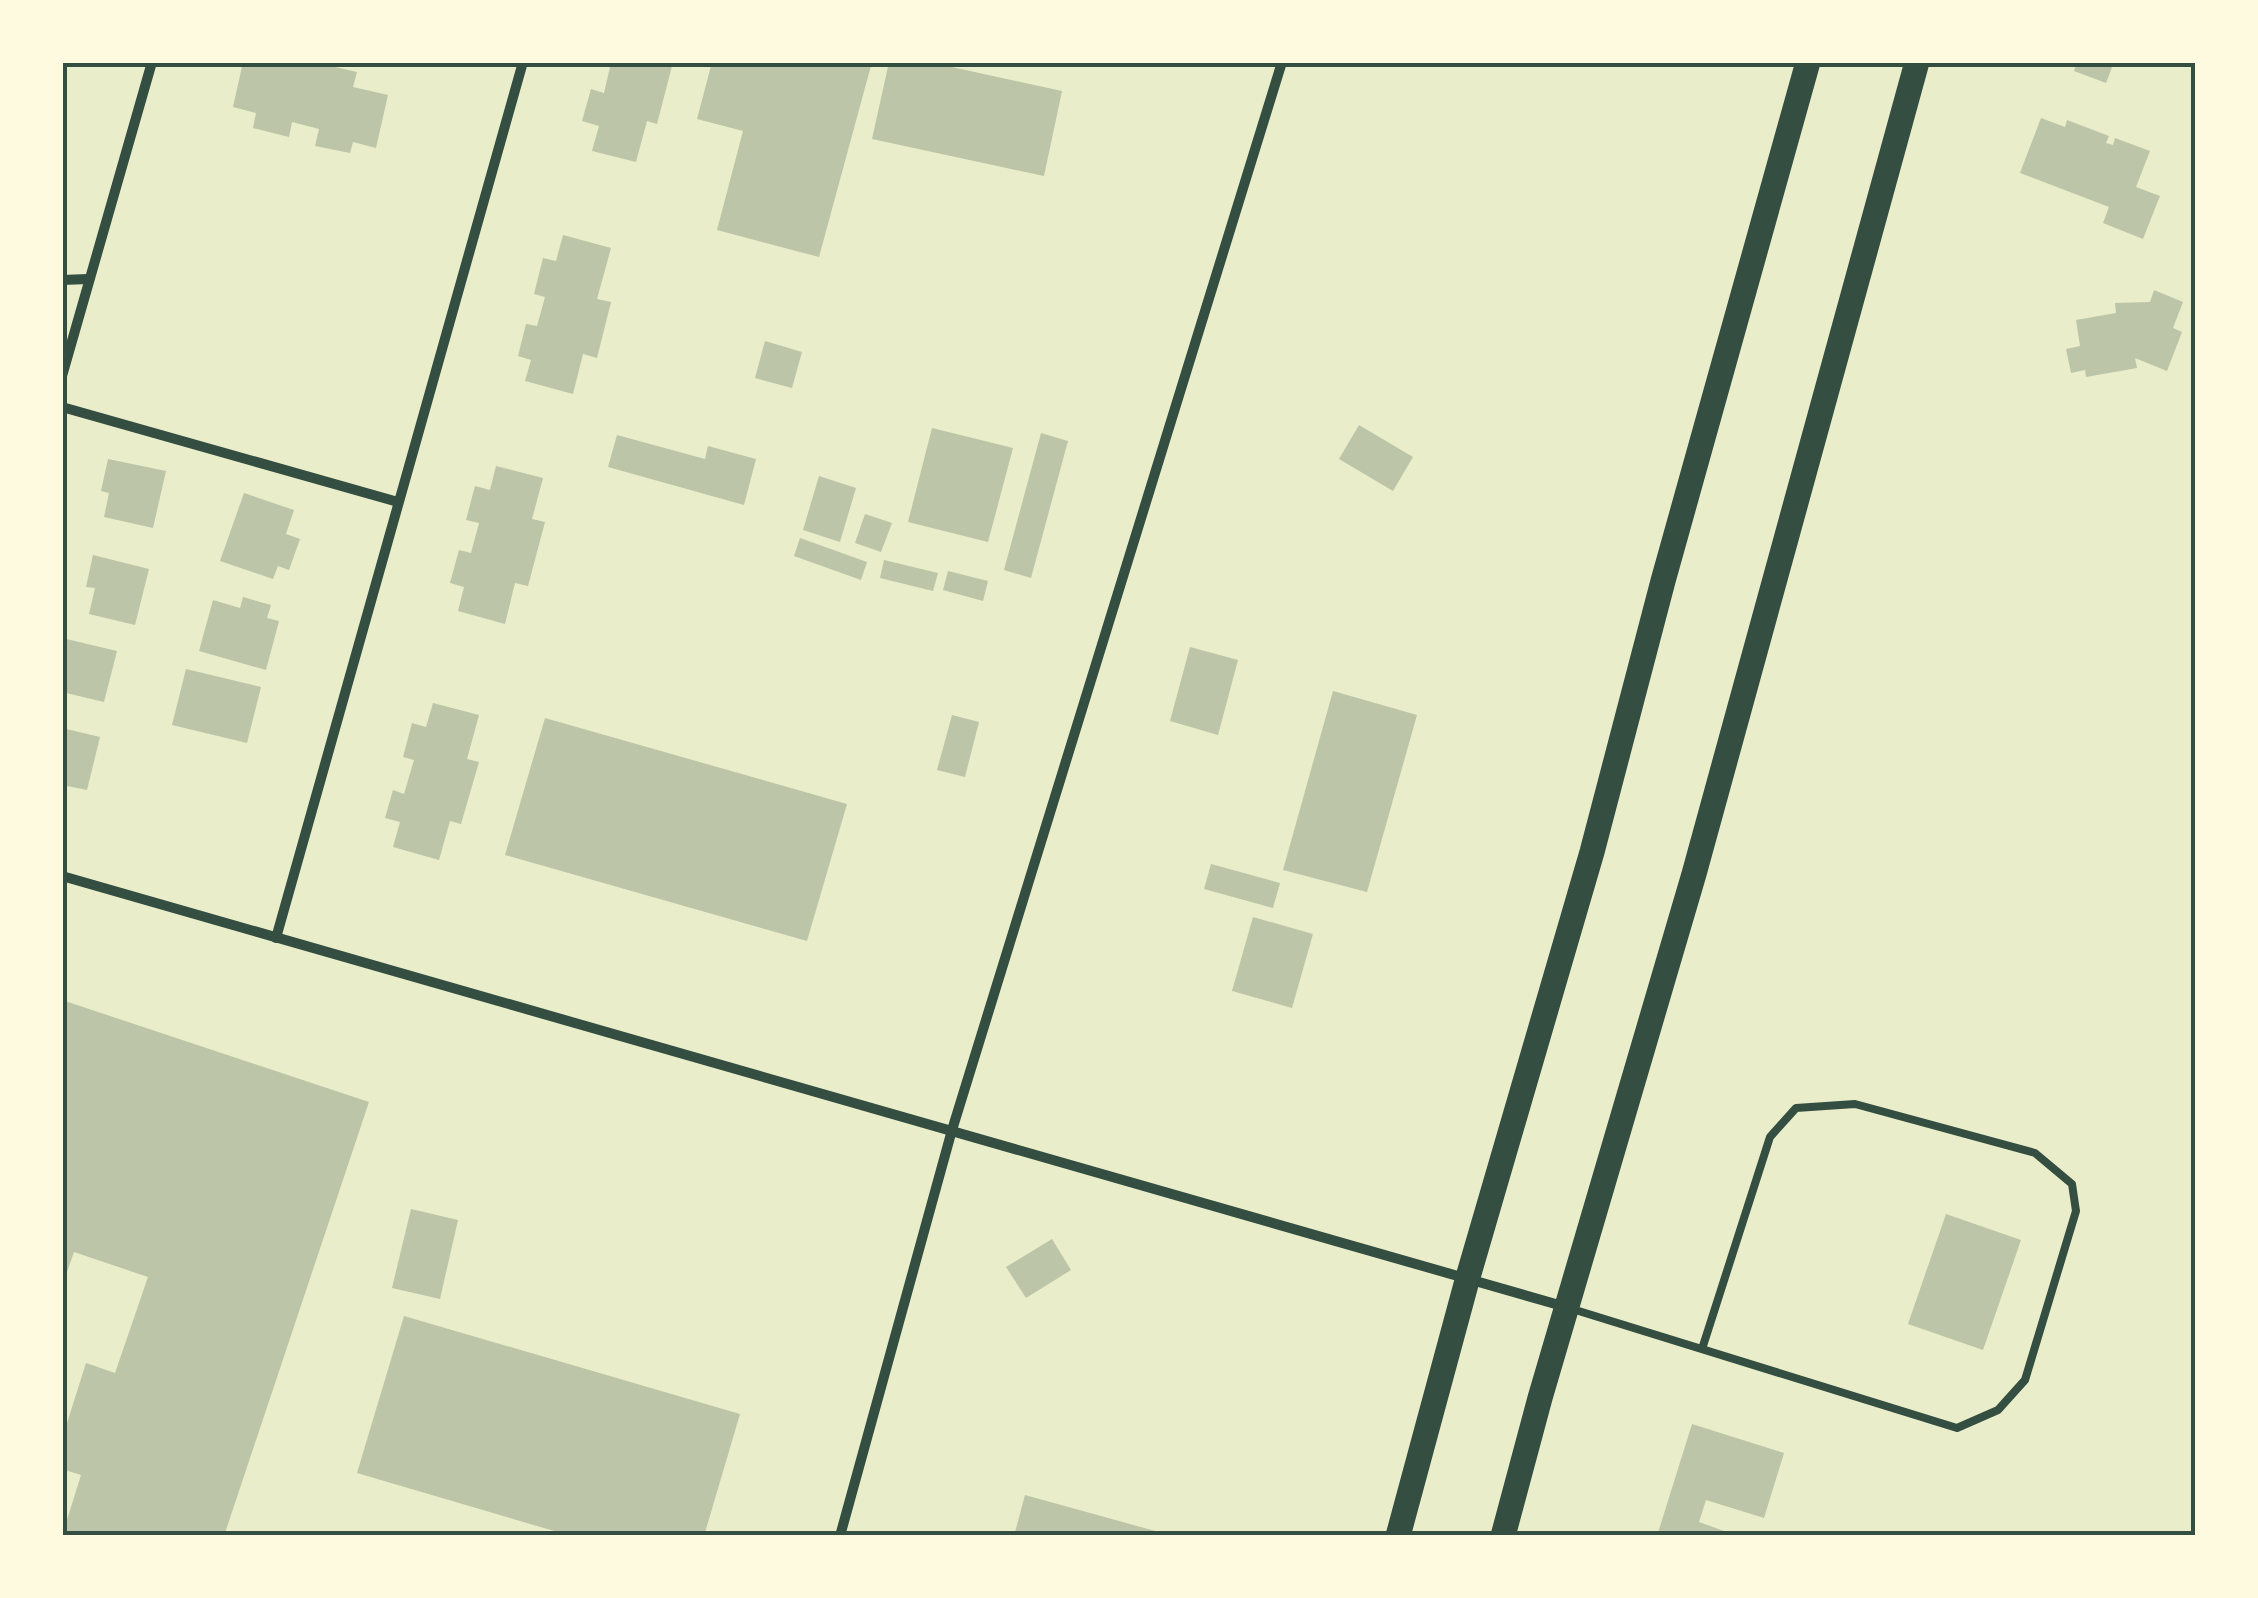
<svg xmlns="http://www.w3.org/2000/svg" width="2258" height="1598" viewBox="0 0 2258 1598" font-family="Figtree,sans-serif">
<style>
.building{fill:#bcc5a7}
.lines{fill:none;stroke-linecap:round;stroke-linejoin:round}
.service{stroke:#344e41;stroke-width:8}
.minor{stroke:#344e41;stroke-width:10}
.primary{stroke:#344e41;stroke-width:25}
.neatline{fill:none;stroke:#344e41;stroke-width:4}
</style>
<rect width="100%" height="100%" fill="#e9edc9"/>
<!-- building -->
<g class="building">
<path d="M 243,62 L 288,66 L 289,62 L 313,62 L 357,72 L 353,87 L 388,95 L 376,148 L 353,142 L 350,153 L 315,146 L 319,129 L 292,122 L 289,137 L 253,128 L 256,113 L 233,107 Z"/>
<path d="M 673,62 L 657,124 L 647,121 L 636,162 L 592,151 L 599,126 L 582,121 L 591,89 L 604,93 L 610,67 L 597,62 Z"/>
<path d="M 712,62 L 872,62 L 819,257 L 717,230 L 743,131 L 697,119 Z"/>
<path d="M 889,62 L 929,62 L 1062,91 L 1044,176 L 872,139 Z"/>
<path d="M 2077,62 L 2114,62 L 2106,83 L 2074,71 Z"/>
<path d="M 2041,118 L 2065,127 L 2067,120 L 2109,136 L 2106,143 L 2113,145 L 2115,138 L 2150,151 L 2136,187 L 2160,196 L 2143,239 L 2103,223 L 2109,207 L 2020,173 Z"/>
<path d="M 563,235 L 611,248 L 597,299 L 611,302 L 597,358 L 583,354 L 573,394 L 525,381 L 531,360 L 518,356 L 526,324 L 537,326 L 545,297 L 534,294 L 543,258 L 556,261 Z"/>
<path d="M 2154,290 L 2183,302 L 2173,328 L 2182,332 L 2167,371 L 2135,358 L 2137,368 L 2086,377 L 2085,370 L 2071,373 L 2066,349 L 2080,346 L 2076,320 L 2116,313 L 2115,303 L 2150,302 Z"/>
<path d="M 765,341 L 802,352 L 792,388 L 755,378 Z"/>
<path d="M 1359,425 L 1413,457 L 1393,491 L 1339,459 Z"/>
<path d="M 932,428 L 1013,448 L 988,542 L 908,522 Z"/>
<path d="M 1041,433 L 1068,441 L 1031,578 L 1004,570 Z"/>
<path d="M 617,435 L 705,459 L 708,446 L 756,459 L 744,505 L 608,467 Z"/>
<path d="M 108,459 L 166,471 L 153,528 L 104,517 L 109,493 L 101,491 Z"/>
<path d="M 496,466 L 543,478 L 532,519 L 545,522 L 528,586 L 515,583 L 505,624 L 458,611 L 464,587 L 450,583 L 459,550 L 471,553 L 479,523 L 466,520 L 475,486 L 490,490 Z"/>
<path d="M 819,476 L 856,488 L 840,542 L 803,530 Z"/>
<path d="M 244,493 L 294,510 L 286,534 L 300,539 L 289,570 L 278,566 L 273,579 L 220,561 Z"/>
<path d="M 865,514 L 892,523 L 881,552 L 855,543 Z"/>
<path d="M 800,538 L 867,562 L 861,580 L 794,556 Z"/>
<path d="M 93,555 L 149,569 L 135,625 L 89,614 L 95,588 L 86,587 Z"/>
<path d="M 884,560 L 938,573 L 933,591 L 880,578 Z"/>
<path d="M 948,571 L 988,581 L 983,601 L 943,590 Z"/>
<path d="M 243,597 L 271,605 L 267,618 L 279,621 L 266,670 L 199,651 L 213,600 L 240,608 Z"/>
<path d="M 62,638 L 117,651 L 104,702 L 62,692 Z"/>
<path d="M 1190,647 L 1238,660 L 1218,735 L 1170,721 Z"/>
<path d="M 186,669 L 261,687 L 247,743 L 172,725 Z"/>
<path d="M 1333,691 L 1417,715 L 1367,892 L 1283,870 Z"/>
<path d="M 433,703 L 479,715 L 467,759 L 479,762 L 461,824 L 450,821 L 439,860 L 393,847 L 400,822 L 385,818 L 393,790 L 404,794 L 414,760 L 403,757 L 412,723 L 426,727 Z"/>
<path d="M 952,715 L 979,722 L 965,777 L 937,770 Z"/>
<path d="M 545,718 L 847,804 L 807,941 L 505,855 Z"/>
<path d="M 62,728 L 100,737 L 87,790 L 62,785 Z"/>
<path d="M 1211,864 L 1280,883 L 1273,908 L 1204,889 Z"/>
<path d="M 1253,917 L 1313,934 L 1292,1008 L 1232,991 Z"/>
<path d="M 62,1000 L 369,1102 L 224,1536 L 62,1536 L 81,1475 L 62,1469 L 62,1439 L 86,1363 L 115,1373 L 148,1277 L 74,1252 L 62,1286 Z"/>
<path d="M 411,1209 L 458,1220 L 440,1299 L 392,1288 Z"/>
<path d="M 1946,1214 L 2021,1240 L 1983,1350 L 1908,1324 Z"/>
<path d="M 1052,1239 L 1071,1270 L 1026,1298 L 1006,1267 Z"/>
<path d="M 404,1316 L 740,1414 L 704,1536 L 571,1536 L 357,1473 Z"/>
<path d="M 1692,1424 L 1784,1453 L 1764,1518 L 1706,1500 L 1699,1522 L 1738,1536 L 1657,1536 Z"/>
<path d="M 1025,1495 L 1166,1534 L 1166,1536 L 1014,1536 Z"/>
</g>
<g class="lines">
<!-- service -->
<path class="service" d="M 1569,1308 L 1957,1428 L 1998,1410 L 2025,1380 L 2076,1211 L 2072,1184 L 2035,1153 L 1855,1104 L 1796,1108 L 1770,1137 L 1702,1349"/>
<!-- minor -->
<g class="minor">
<path d="M 62,280 L 88,279"/>
<path d="M 62,376 L 152,62"/>
<path d="M 62,407 L 398,502"/>
<path d="M 62,876 L 1566,1307"/>
<path d="M 276,938 L 523,62"/>
<path d="M 840,1536 L 952,1130 L 1282,62"/>
</g>
<!-- primary -->
<g class="primary">
<path d="M 1398,1536 L 1468,1277 L 1592,852 L 1663,581 L 1808,62"/>
<path d="M 1503,1536 L 1540,1398 L 1694,874 L 1917,62"/>
</g>
</g>
<!-- border -->
<rect width="2258" height="1598" fill="none" stroke="#fefae0" stroke-width="130"/>
<rect x="65" y="65" width="2128" height="1468" class="neatline"/>
</svg>
